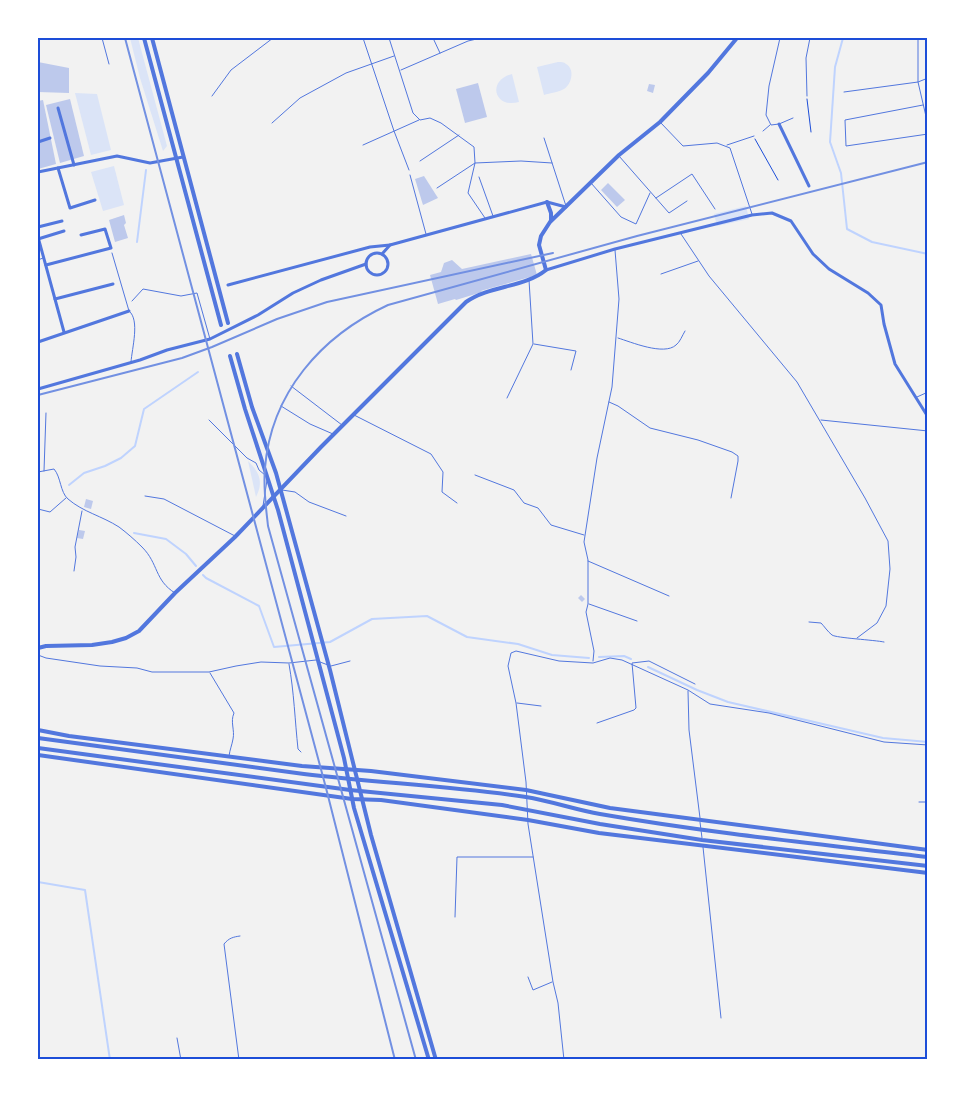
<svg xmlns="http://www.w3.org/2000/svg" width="965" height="1097" viewBox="0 0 965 1097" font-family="'Alegreya Sans',sans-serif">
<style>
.green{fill:#dbe4f7}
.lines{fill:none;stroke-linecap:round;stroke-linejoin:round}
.stream{stroke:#bfd3fe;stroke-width:2}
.building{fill:#bdc9ec}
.path{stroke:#1d4ed8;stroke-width:1}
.service{stroke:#5277de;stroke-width:1}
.minor{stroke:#5277de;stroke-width:3}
.tertiary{stroke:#5277de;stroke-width:4}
.rail{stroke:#7290e2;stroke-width:2}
.neatline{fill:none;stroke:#1d4ed8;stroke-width:2}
</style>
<rect width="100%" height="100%" fill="#f2f2f2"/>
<!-- green -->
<g class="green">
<path d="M 130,38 L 138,38 L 167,146 L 163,151 L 140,78 Z"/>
<path d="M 558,62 C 561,62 564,62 566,64 C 575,69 572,84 564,89 C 559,92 550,93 544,95 L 537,67 Z"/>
<path d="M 512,74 L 519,102 C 495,109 486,81 512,74 Z"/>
<path d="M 75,93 L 97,94 L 111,150 L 91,155 Z"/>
<path d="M 114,166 L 124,205 L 103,211 L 91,172 Z"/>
<path d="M 746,206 L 749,219 L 717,226 L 714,214 Z"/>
<path d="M 248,461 C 259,472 264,481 256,497 Z"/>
</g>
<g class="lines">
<!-- stream -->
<g class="stream">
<path d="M 843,38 L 835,67 L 830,142 L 841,173 L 847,229 L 872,242 L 928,254"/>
<path d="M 137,242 L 146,170"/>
<path d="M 69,485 L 84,473 L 105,466 L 121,458 L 135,446 L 144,409 L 198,372"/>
<path d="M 134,533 L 166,539 L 186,554 L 196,566"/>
<path d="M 203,575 L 206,578 L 259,606 L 274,647 L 330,642 L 372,619 L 427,616 L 467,637 L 518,644 L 552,655 L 589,658"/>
<path d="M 599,657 L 624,656 L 631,659"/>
<path d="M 648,667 L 697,690 L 728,702 L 883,738 L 928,742"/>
<path d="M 38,882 L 85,890 L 110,1060"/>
</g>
</g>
<!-- building -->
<g class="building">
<path d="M 38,62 L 69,68 L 69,93 L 38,92 Z"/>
<path d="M 478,83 L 487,117 L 465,123 L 456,89 Z"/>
<path d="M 649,84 L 655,85 L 653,93 L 647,91 Z"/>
<path d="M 70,99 L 84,156 L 60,163 L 46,105 Z"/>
<path d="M 43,100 L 56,164 L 38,169 L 38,101 Z"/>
<path d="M 424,176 L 438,198 L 423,205 L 415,179 Z"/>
<path d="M 608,183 L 625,200 L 617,207 L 601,190 Z"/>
<path d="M 124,215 L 126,223 L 124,225 L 128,238 L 115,242 L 109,220 Z"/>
<path d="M 531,254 L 537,275 L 484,290 L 481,291 L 482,292 L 456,300 L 455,299 L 438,304 L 430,275 L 441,272 L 444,263 L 452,260 L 462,269 Z"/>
<path d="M 86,499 L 93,501 L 91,509 L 84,507 Z"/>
<path d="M 79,530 L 85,531 L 83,539 L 77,538 Z"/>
<path d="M 581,595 L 585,599 L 582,602 L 578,598 Z"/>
</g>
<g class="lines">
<!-- path -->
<g class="path">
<path d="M 807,99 L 811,132"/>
<path d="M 755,139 L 778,180"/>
</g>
<!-- service -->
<g class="service">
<path d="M 102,38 L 109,64"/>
<path d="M 363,38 L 394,131 L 409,170"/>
<path d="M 389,38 L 413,113 L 420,120 L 430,118 L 441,123 L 474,147 L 475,163 L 468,193 L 485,218"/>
<path d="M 433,38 L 440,53"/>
<path d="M 780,38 L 769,86 L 766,115 L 771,125 L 779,124 L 793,118"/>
<path d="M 918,38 L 918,82 L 928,125"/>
<path d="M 401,70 L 468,41 L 481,38"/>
<path d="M 844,92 L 918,82 L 928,78"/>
<path d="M 212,96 L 231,70 L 273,38"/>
<path d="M 807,96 L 806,58 L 810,38"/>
<path d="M 923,105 L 845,120 L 846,146 L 928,134"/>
<path d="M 660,122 L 683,146 L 717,143 L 730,148 L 752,214"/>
<path d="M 272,123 L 300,98 L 346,73 L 394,56"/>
<path d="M 763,131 L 770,125"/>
<path d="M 544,138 L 566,206"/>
<path d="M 363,145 L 419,120"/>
<path d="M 727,145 L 754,136"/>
<path d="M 619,156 L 669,213 L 687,201"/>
<path d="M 420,161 L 459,135"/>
<path d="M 410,175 L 426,234"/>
<path d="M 479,177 L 493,216"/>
<path d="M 591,183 L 621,217 L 636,224 L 650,193"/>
<path d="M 437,188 L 475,163 L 521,161 L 552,163"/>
<path d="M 656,198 L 692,174 L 715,209"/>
<path d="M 681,234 L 709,276 L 797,382 L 865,498 L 888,541 L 890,569 L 886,606 L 877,623 L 857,638"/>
<path d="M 112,253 L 129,311 C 140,320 132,348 131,362"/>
<path d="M 38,260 L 43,258"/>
<path d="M 661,274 L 698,261"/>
<path d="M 132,301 L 143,289 L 181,296 L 197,293 L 210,339"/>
<path d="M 618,338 C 631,342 664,356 676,345 C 680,342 682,336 685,331"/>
<path d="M 534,344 L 576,351 L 571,370"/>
<path d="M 291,386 L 342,425"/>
<path d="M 917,397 L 928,392"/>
<path d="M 507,398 L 533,344 L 529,280"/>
<path d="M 609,402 L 618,406 L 650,428 L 698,440 L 732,452 L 738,456 L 738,461 L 731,498"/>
<path d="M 281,406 L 310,424 L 333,434"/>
<path d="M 354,415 L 431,454 L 443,472 L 442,492 L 457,503"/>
<path d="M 209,420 L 247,458 L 256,463 L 259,470 L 265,475"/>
<path d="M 821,420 L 928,431"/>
<path d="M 44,471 L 46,413"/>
<path d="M 38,472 L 54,469 C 61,477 60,492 68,499 C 83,512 102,516 119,527 C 127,533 135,540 142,547 C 159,564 154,580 175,593"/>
<path d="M 475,475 L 514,490 L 524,503 L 538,508 L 551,525 L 584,535"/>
<path d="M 282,490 L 295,492 L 309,502 L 346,516"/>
<path d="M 145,496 L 164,499 L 235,536"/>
<path d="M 263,506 L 267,480"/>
<path d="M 38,509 L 50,512 L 66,498"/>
<path d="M 588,561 L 669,596"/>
<path d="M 74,571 L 76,557 L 75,547 L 82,511"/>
<path d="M 589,604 L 637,621"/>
<path d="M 809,622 L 821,623 C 824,626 828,632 832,635 C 836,638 875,640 884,642"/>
<path d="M 38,655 L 46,658 L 100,666 L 137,668 L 152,672 L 209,672 L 236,666 L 261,662 L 289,663 L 316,660"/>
<path d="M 593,661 L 594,651 L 586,612 L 588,604 L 588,560 L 584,542 L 597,458 L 612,387 L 619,299 L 615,250"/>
<path d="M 320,662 L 328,665"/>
<path d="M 289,664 C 294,692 295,721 298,749 L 301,752"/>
<path d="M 331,666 L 350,661"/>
<path d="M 210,673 L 234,713 C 230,722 235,730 233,739 C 232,745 230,749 229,756"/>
<path d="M 688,691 L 689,730 L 700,818"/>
<path d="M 517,703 L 541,706"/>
<path d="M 597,723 L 634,710 L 636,708 L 632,663 L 649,661 L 695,684"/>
<path d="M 919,802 L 928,802"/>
<path d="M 700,822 L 702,838"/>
<path d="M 703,847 L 721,1018"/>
<path d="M 455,917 L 457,857 L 533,857"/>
<path d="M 528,977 L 533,990 L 552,982"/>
<path d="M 177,1038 L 181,1060"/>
<path d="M 239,1060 L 224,944 C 229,938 233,937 240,936"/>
<path d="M 564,1060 L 558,1003 L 553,982 L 528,824 L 526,782 L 516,703 L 508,666 L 511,653 L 516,651 L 559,661 L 593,663 L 610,658 L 622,660 L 688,690 L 710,704 L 769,713 L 884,742 L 928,745"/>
</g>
<!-- minor -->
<g class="minor">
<path d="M 58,108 L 74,165"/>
<path d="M 779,124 L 809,186"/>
<path d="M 38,142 L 50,138"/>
<path d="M 58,168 L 70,208 L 95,200"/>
<path d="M 38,172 L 117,156 L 150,163 L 183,157"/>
<path d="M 38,227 L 62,221"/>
<path d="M 38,237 L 64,332"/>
<path d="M 38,239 L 64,231"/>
<circle cx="377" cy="264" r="11"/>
<path d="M 382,254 L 390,245 L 547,202 L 566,207"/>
<path d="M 46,265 L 111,248 L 105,229 L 81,235"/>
<path d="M 546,270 L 615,249 L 752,215 L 772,213 L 791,221 L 813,254 L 829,269 L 868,293 L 881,305 L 884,324 L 895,364 L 928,417"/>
<path d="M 228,285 L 370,247 L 390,245"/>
<path d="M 55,299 L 113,284"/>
<path d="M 38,342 L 129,311"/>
<path d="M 38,389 L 140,360 L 167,350 L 210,339 L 258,315 L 293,293 L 321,280 L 366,264"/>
</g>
<!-- tertiary -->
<g class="tertiary">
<path d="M 144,38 L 221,325"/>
<path d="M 152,38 L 228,323"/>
<path d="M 547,202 L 551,213 L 551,220"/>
<path d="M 237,354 L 252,407 L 276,473 L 330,670 L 371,835 L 436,1060"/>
<path d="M 230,356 L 245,409 L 278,510 L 344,758 L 354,808 L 429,1060"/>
<path d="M 38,648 L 46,646 L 92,645 L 112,642 L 126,638 L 139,631 L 175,593 L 235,537 L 321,447 L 466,302 C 490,285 524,288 546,270 L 539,245 L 541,236 L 550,222 L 619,155 L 660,122 L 708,73 L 737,38"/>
<path d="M 38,730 L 69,736 L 302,766 L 371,771 L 526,790 L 610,808 L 928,850"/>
<path d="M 38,738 L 304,774 C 378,783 453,786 526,797 C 551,801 576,810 600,814 C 709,833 818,844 928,857"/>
<path d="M 38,748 L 350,790 L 502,805 L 600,824 L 702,840 L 928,866"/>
<path d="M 38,755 L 352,799 L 381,800 L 528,820 L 599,833 L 928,873"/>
</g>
<!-- rail -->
<g class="rail">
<path d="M 125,38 L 326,788 L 395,1060"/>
<path d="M 38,395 L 182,358 L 212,347 L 277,319 L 327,302 L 553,253"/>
<path d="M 416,1060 L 268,526 C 266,507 263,488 265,468 C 271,393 321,336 388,305 L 637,236 L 928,162"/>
</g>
</g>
<!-- border -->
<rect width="965" height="1097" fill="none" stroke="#ffffff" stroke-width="78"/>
<rect x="39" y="39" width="887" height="1019" class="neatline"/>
</svg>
